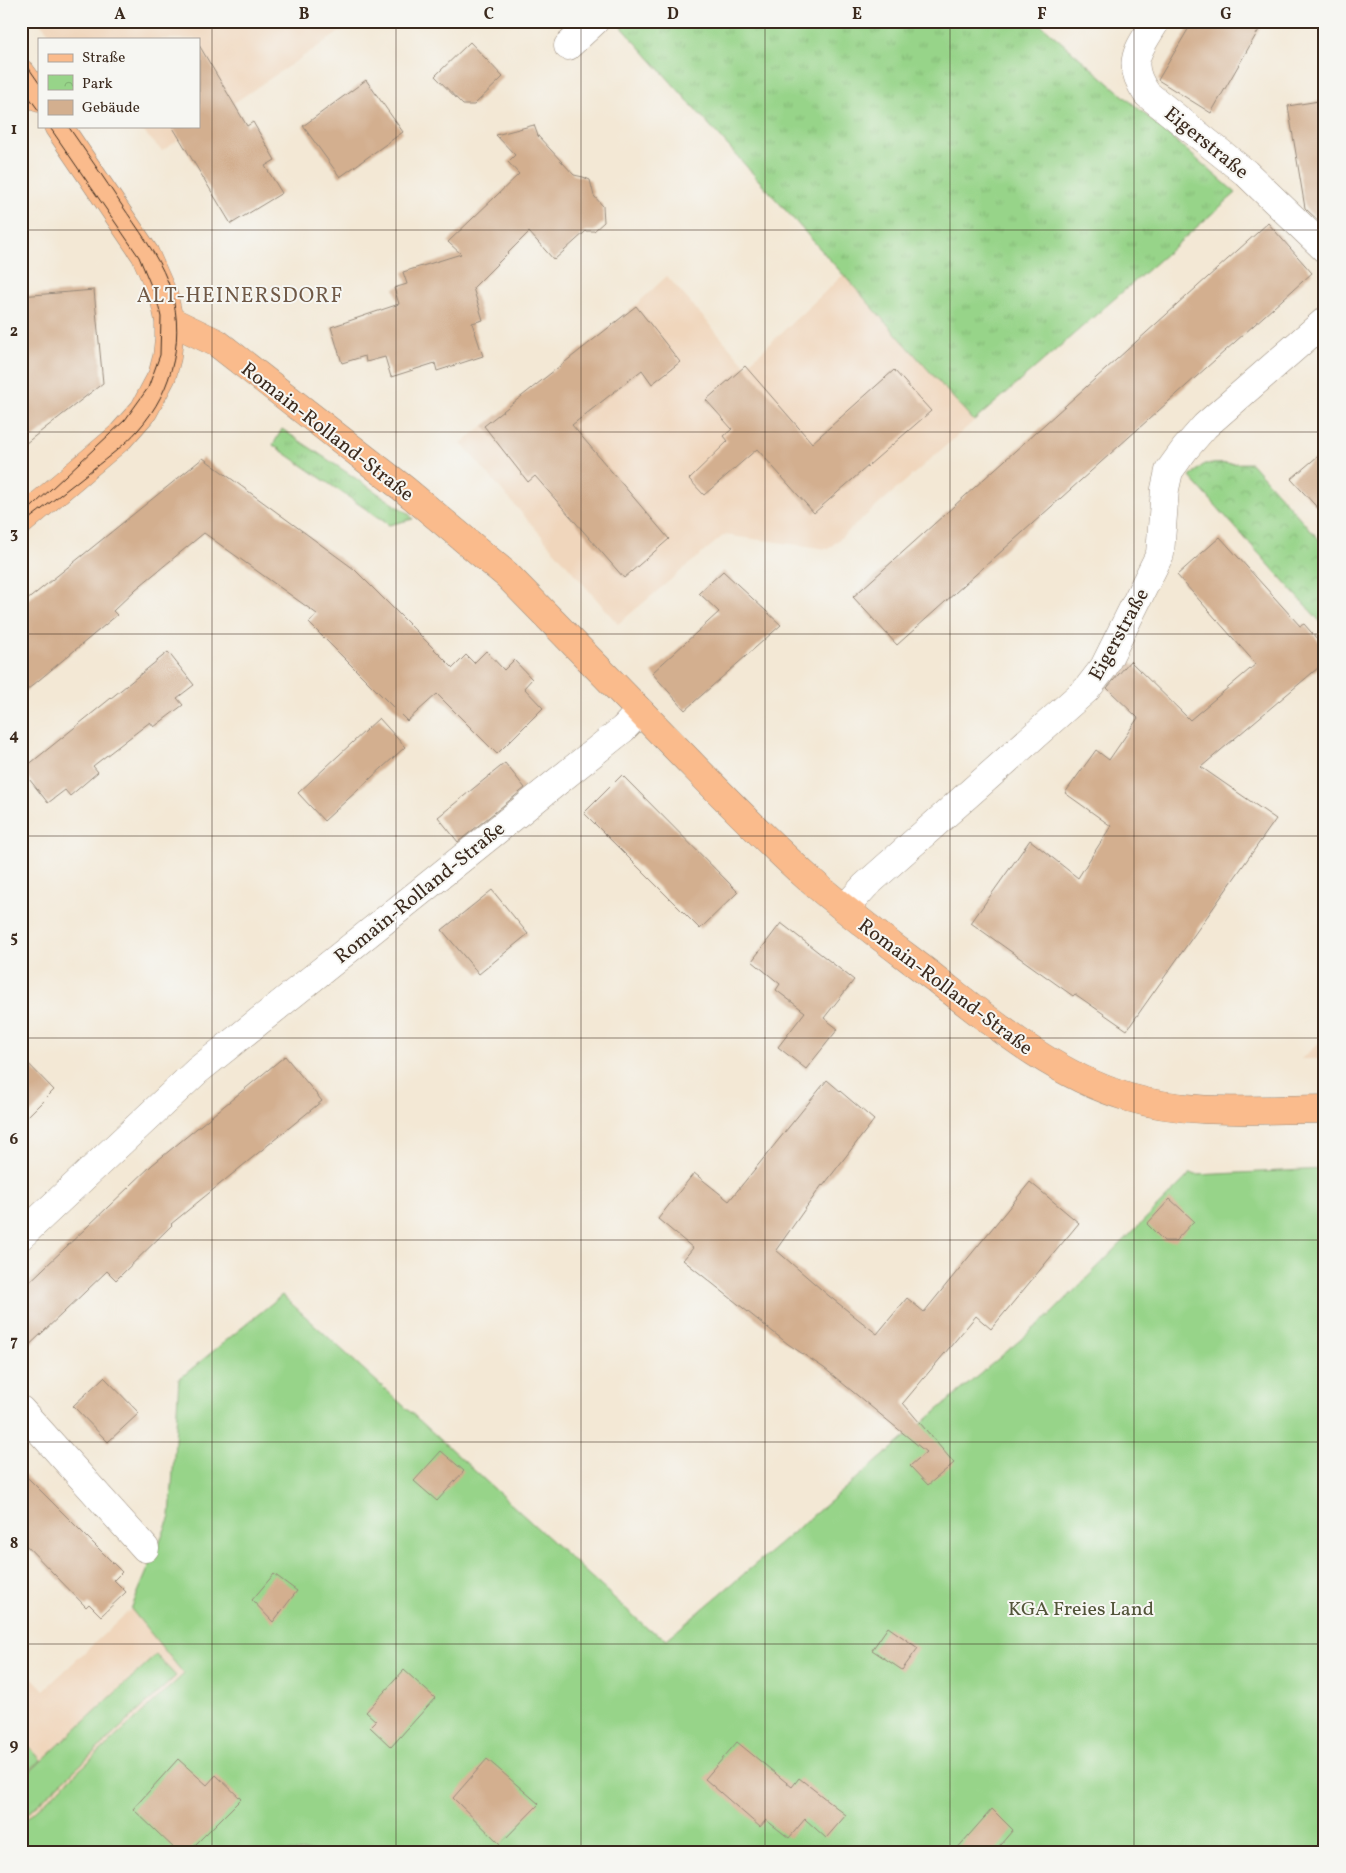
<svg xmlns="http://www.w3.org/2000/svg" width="1346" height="1873" viewBox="0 0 1346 1873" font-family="Vollkorn,serif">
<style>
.built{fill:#f0d6bc}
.grass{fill:url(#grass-tufts);stroke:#697f54}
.park{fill:url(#park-crowns);stroke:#697f54}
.garden{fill:#97d489;stroke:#697f54}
.building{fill:#d3af8f}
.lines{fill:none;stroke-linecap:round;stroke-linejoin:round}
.minor-casing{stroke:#97897a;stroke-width:29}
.major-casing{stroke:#97897a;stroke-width:29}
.minor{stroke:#fff;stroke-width:28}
.major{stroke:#fabb8c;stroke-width:28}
.tram{stroke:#3b2a1e;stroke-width:1}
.grid{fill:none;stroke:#3b2a1e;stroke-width:1;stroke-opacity:0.55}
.labels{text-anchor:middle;stroke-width:4;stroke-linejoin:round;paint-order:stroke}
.street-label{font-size:20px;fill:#3b2a1e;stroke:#f6f6f2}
.park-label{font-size:20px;fill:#525439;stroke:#f6f6f2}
.neighbourhood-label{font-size:21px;letter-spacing:1px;fill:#705946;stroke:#f6f6f2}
.neatline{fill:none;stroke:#3b2a1e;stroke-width:2}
.grid-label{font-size:16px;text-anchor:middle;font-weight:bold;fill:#3b2a1e}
</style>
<defs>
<pattern id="grass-tufts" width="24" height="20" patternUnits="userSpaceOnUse" patternTransform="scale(1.25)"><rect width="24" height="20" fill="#97d489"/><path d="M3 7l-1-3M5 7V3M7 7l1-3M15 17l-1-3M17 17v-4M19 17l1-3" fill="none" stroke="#83b676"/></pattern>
<pattern id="park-crowns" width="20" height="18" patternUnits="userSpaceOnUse" patternTransform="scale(1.25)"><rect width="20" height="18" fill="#97d489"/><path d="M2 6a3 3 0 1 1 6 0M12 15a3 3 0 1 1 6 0" fill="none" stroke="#83b676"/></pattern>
</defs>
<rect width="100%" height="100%" fill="#f6f6f2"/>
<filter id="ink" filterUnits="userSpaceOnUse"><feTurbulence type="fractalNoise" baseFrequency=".02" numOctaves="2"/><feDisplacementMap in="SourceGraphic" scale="10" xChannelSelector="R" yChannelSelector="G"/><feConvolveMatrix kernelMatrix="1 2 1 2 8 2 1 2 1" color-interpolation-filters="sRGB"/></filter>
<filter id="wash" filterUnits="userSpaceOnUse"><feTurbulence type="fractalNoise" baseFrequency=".0096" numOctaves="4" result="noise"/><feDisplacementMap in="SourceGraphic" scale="20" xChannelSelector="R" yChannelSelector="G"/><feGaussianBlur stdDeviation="1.12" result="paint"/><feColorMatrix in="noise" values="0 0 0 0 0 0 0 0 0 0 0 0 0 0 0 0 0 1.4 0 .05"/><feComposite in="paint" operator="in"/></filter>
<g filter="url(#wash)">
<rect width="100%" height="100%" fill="#f3e8d5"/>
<!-- built -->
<g class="built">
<path d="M 38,21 L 356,21 L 162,151 L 138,126 L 199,126 L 199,39 L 55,39 Z"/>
<path d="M 843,275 L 974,421 L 828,549 L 724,535 L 618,624 L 461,443 L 626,314 L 667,276 L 746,366 Z"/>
<path d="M 1325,1037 L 1325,1059 L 1301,1059 Z"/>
<path d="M 131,1609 L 184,1674 L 21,1824 L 21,1666 L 44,1690 Z"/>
</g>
<!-- grass -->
<g class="grass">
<path d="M 624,21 L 1037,21 L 1236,193 L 974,421 L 620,25 Z"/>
<path d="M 282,429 L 409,514 L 413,519 L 389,525 L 273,445 Z"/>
</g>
<!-- park -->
<path class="park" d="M 1251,463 L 1325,546 L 1325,627 L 1190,477 L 1204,464 Z"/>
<!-- garden -->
<g class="garden">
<path d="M 1325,1169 L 1325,1852 L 21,1852 L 21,1824 L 184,1674 L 131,1609 L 170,1517 L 179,1379 L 282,1295 L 647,1628 L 667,1639 L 1051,1314 L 1191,1173 L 1196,1175 Z"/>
<path d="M 156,1655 L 176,1676 L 21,1820 L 21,1780 Z"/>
<path d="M 21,1737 L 41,1760 L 21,1778 Z"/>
</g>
<g id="blocks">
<!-- building -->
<g class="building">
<path d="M 1193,21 L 1264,21 L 1211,113 L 1158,80 Z"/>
<path d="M 470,42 L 503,77 L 474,105 L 463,105 L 435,76 Z"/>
<path d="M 199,45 L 247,126 L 253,122 L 275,160 L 265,166 L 282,193 L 231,224 L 172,126 L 199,126 Z"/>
<path d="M 366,80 L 403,132 L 340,177 L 303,126 Z"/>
<path d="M 1325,100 L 1325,227 L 1305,208 L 1288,106 Z"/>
<path d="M 534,125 L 538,136 L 574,175 L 583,177 L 590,180 L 594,196 L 603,206 L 604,222 L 594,231 L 586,231 L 554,260 L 529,232 L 473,288 L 483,320 L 472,323 L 483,356 L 437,371 L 435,363 L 391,377 L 385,357 L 366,362 L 365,356 L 342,363 L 331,327 L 399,304 L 394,288 L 407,284 L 403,272 L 461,254 L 448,242 L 519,174 L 508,162 L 515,155 L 496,135 Z"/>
<path d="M 1268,223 L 1312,273 L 897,645 L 853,597 Z"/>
<path d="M 94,290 L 103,383 L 21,447 L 21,296 Z"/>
<path d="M 636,306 L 680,362 L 652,384 L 642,370 L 572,425 L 669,539 L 624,578 L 535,476 L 528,482 L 484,426 Z"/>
<path d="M 745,366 L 812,443 L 894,370 L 931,411 L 814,513 L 757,449 L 704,495 L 689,479 L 728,441 L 724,436 L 732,429 L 706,400 Z"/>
<path d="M 1325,450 L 1325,516 L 1291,479 Z"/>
<path d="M 203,458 L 354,569 L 453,668 L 466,655 L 474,663 L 486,651 L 504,670 L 514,660 L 532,679 L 524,688 L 543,708 L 497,754 L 437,694 L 407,721 L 309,623 L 317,614 L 204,533 L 136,589 L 113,611 L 117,615 L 21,695 L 21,605 Z"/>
<path d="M 1220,537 L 1300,626 L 1304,624 L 1325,648 L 1325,662 L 1201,767 L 1276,819 L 1127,1030 L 1075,994 L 1073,996 L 971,923 L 1030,840 L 1078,878 L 1111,826 L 1065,793 L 1096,750 L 1109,760 L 1138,718 L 1107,688 L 1130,661 L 1190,720 L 1256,664 L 1177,575 Z"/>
<path d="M 723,571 L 781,625 L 685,710 L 652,673 L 719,612 L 699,593 Z"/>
<path d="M 168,652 L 194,685 L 177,698 L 183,705 L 154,727 L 150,722 L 93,766 L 98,772 L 70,796 L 65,790 L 48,803 L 22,770 Z"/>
<path d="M 379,718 L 405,747 L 324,821 L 298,793 Z"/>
<path d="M 505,763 L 525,788 L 458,842 L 438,817 Z"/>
<path d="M 622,775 L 738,892 L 700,929 L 584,813 Z"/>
<path d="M 492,890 L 528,934 L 479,974 L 442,930 Z"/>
<path d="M 781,923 L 854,980 L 824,1018 L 838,1029 L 806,1069 L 778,1047 L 805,1012 L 776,990 L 780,984 L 752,961 Z"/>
<path d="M 21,1056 L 54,1090 L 21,1123 Z"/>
<path d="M 285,1056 L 322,1101 L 171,1224 L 172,1225 L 116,1280 L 107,1271 L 21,1353 L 21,1290 L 152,1165 Z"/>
<path d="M 827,1080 L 874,1120 L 823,1186 L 822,1185 L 776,1250 L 829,1296 L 877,1334 L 907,1298 L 924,1312 L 1030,1182 L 1079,1223 L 991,1329 L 976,1316 L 903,1403 L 954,1463 L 928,1485 L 910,1466 L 926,1452 L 824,1368 L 788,1344 L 683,1260 L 693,1248 L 658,1219 L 694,1173 L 729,1201 Z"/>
<path d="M 1170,1199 L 1194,1221 L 1175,1241 L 1164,1241 L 1147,1224 Z"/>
<path d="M 104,1377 L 139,1413 L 108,1442 L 73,1406 Z"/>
<path d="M 441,1451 L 464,1471 L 437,1501 L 414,1481 Z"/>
<path d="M 21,1471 L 122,1572 L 114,1580 L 126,1592 L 101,1616 L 89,1604 L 86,1607 L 21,1540 Z"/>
<path d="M 274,1574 L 297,1591 L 273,1622 L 252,1600 Z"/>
<path d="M 888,1627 L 918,1648 L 902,1670 L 872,1650 Z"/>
<path d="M 404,1670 L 435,1698 L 391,1747 L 370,1727 L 376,1721 L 366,1712 Z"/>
<path d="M 737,1742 L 792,1787 L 799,1778 L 846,1815 L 826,1838 L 805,1819 L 789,1838 L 766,1820 L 760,1827 L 705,1779 Z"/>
<path d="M 178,1759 L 207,1785 L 216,1775 L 241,1799 L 188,1852 L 178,1852 L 133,1809 Z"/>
<path d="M 487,1759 L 539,1804 L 500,1844 L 453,1798 Z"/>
<path d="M 992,1809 L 1013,1830 L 994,1852 L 954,1852 Z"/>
</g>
</g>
</g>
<g filter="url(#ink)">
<use href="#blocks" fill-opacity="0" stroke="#97897a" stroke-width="1"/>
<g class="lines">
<!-- minor casing -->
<g class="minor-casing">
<g id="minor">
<path d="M 1156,21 C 1138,51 1125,62 1147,94 L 1246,173 L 1325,249"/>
<path d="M 568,46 L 595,21"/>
<path d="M 845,908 L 865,886 L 1087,689 L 1104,667 L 1160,554 L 1165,489 L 1169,471 L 1185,449 L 1205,426 L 1325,321"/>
<path d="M 21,1236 L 197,1071 L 623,729 L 640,711"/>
<path d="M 21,1410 L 145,1548"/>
</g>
</g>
<!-- major casing -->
<g class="major-casing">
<g id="major">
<path d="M 21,73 L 39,98"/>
<path d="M 169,320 L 217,343 L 404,489 L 507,575 C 564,633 621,692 678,750 C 721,794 763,838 809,879 C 850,915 894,947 937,980 C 996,1026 1055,1075 1127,1097 C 1191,1116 1259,1109 1325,1109"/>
<path d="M 21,521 L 120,437 L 144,410 L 162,376 L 167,357 L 169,338 L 169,320 L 164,297 L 145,254 L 58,126"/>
</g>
</g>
<!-- minor -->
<use href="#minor" class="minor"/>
<!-- major -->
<use href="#major" class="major"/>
<!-- tram -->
<g class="tram">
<path d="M 21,57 L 39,83"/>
<path d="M 21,86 L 39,111"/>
<path d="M 21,517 L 125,420 L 148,388 L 160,355 L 161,317 L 157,300 L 139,257 L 49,126"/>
<path d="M 21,525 C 45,507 69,488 93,469 C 108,457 125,445 138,430 C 174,390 187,333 168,282 C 157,254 138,229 121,204 C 104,178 86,152 68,126"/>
</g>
</g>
</g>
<!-- grid -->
<path class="grid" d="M 212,21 L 212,1852M 396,21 L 396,1852M 581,21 L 581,1852M 765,21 L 765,1852M 950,21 L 950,1852M 1134,21 L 1134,1852M 21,230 L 1325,230M 21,432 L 1325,432M 21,634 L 1325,634M 21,836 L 1325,836M 21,1038 L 1325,1038M 21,1240 L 1325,1240M 21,1442 L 1325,1442M 21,1644 L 1325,1644"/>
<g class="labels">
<!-- street labels -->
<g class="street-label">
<text transform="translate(1207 142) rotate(39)" y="7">Eigerstraße</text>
<text transform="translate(328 431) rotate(38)" y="7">Romain-Rolland-Straße</text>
<text transform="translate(1118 634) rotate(-61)" y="7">Eigerstraße</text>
<text transform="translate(419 892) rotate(-39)" y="7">Romain-Rolland-Straße</text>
<text transform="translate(946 986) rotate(37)" y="7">Romain-Rolland-Straße</text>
</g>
<!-- park labels -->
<g class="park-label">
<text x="1081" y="1615">KGA Freies Land</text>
</g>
<!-- neighbourhood labels -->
<g class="neighbourhood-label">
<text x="240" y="302">ALT-HEINERSDORF</text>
</g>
</g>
<!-- margin -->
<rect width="1346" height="1873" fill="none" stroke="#f6f6f2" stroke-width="55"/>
<!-- legend -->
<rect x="38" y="38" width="162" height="90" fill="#f6f6f2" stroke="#aba49d"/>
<rect x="48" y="54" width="25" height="8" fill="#fabb8c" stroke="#aba49d"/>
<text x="82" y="62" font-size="15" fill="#3b2a1e">Straße</text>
<rect x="48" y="75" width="25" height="15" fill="url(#park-crowns)" stroke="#aba49d"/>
<text x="82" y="88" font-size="15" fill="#3b2a1e">Park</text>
<rect x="48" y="100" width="25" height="15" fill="#d3af8f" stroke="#aba49d"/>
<text x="82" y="112" font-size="15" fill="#3b2a1e">Gebäude</text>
<rect x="28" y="28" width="1290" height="1818" class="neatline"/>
<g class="grid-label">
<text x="120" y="19">A</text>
<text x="304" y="19">B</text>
<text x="489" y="19">C</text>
<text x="673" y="19">D</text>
<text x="857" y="19">E</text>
<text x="1042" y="19">F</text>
<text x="1226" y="19">G</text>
<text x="14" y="134">1</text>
<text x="14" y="336">2</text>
<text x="14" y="538">3</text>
<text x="14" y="740">4</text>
<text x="14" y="942">5</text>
<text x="14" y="1144">6</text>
<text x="14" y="1346">7</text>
<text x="14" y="1548">8</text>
<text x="14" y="1750">9</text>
</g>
</svg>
